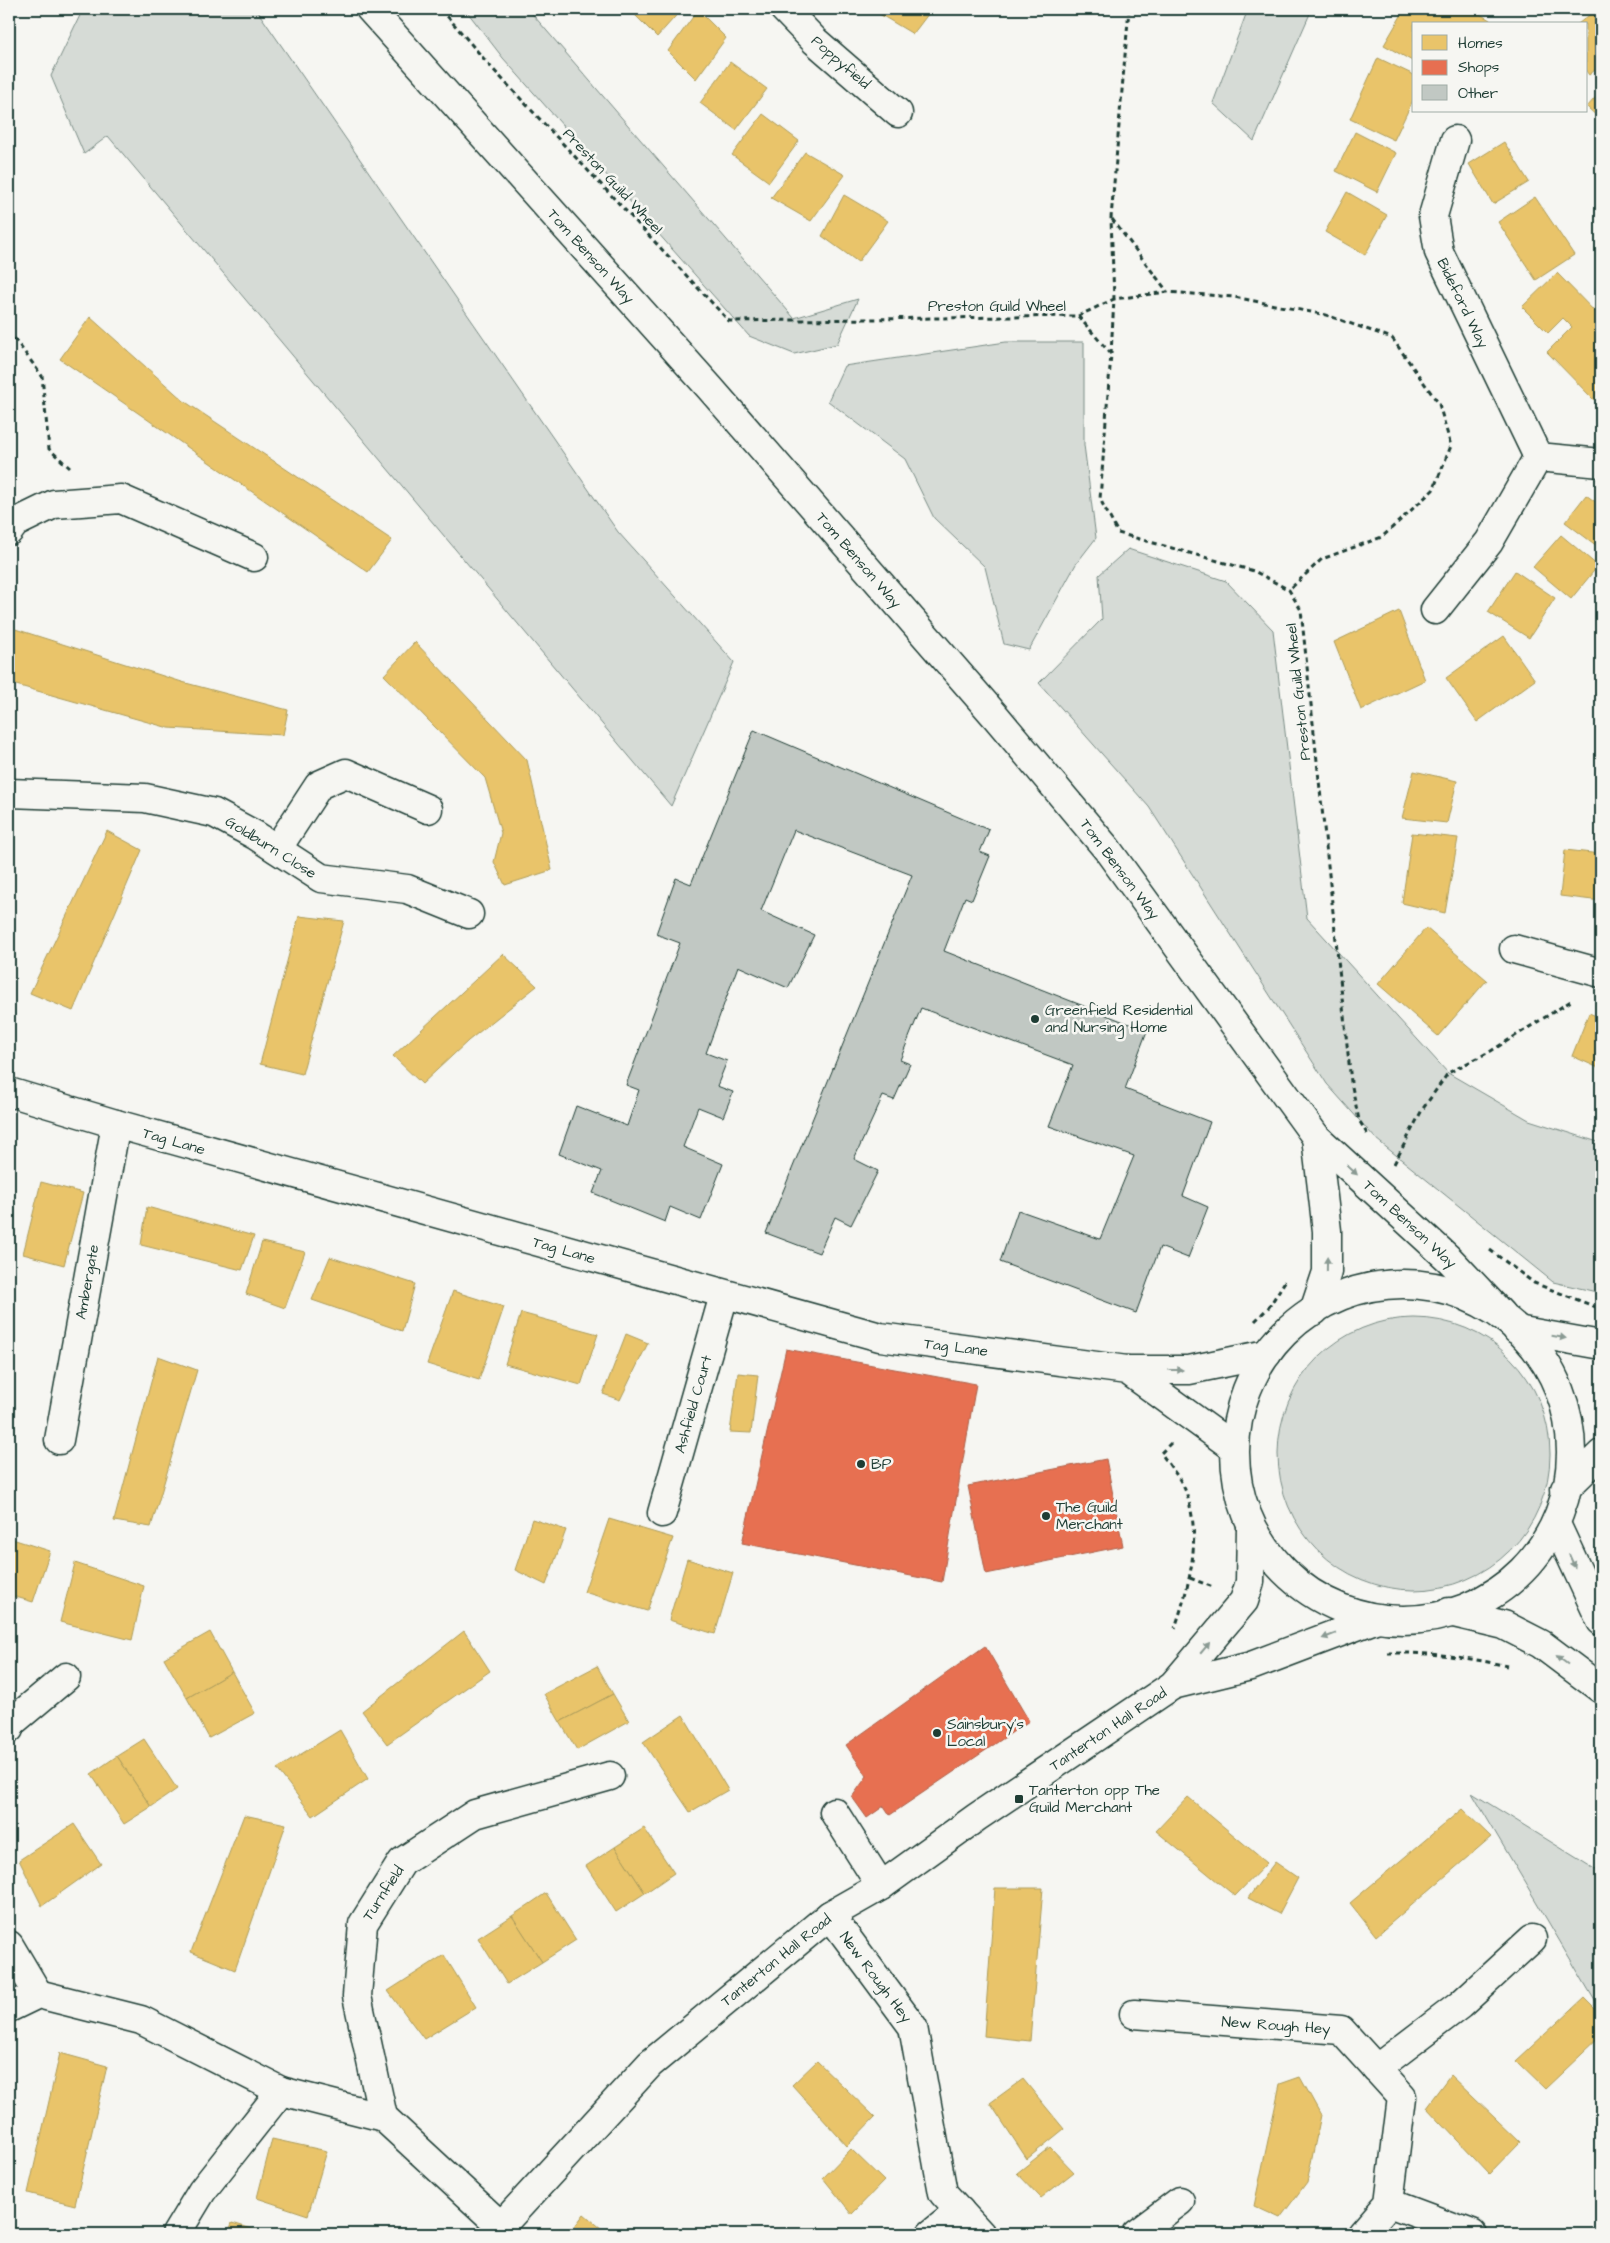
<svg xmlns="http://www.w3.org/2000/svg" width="1610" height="2243" viewBox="0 0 1610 2243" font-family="'Architects Daughter',sans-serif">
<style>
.green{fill:#d6dbd6;stroke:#7a8c85}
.homes{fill:#e9c46a;stroke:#ac9c5a}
.shops{fill:#e76f51;stroke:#ab6048}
.building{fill:#c1c8c3;stroke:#1f3d34}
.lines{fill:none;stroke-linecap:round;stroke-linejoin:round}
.minor-casing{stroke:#1f3d34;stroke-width:31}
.major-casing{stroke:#1f3d34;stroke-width:31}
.path{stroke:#1f3d34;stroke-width:3;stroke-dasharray:5 4;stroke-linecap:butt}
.minor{stroke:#f6f6f2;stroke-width:28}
.major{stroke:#f6f6f2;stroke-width:28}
.oneway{fill:#8a9a93}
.poi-dot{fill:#1f3d34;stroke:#f6f6f2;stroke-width:2}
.labels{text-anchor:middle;stroke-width:5;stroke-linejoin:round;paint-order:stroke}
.street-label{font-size:15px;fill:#1f3d34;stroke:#f6f6f2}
.poi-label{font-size:15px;fill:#1f3d34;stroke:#f6f6f2;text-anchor:start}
</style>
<rect width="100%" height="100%" fill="#f6f6f2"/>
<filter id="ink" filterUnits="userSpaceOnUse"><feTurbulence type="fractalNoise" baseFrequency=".02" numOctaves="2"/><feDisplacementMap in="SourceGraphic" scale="10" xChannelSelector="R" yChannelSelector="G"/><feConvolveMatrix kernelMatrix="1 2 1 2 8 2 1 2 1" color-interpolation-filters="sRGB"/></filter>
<g filter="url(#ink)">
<!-- green -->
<g class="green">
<path d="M 83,9 L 256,9 L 618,532 L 734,662 L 671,806 L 108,136 L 84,154 L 51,76 Z"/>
<path d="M 465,9 L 528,9 L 794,318 L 858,299 L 837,344 L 794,354 L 749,336 L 503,58 Z"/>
<path d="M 1248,9 L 1312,9 L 1254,141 L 1213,103 Z"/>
<path d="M 1006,342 L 1084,342 L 1084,445 L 1096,538 L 1076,564 L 1029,650 L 1004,644 L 985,567 L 934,518 L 905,459 L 828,401 L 844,366 Z"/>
<path d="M 1128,549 L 1226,581 L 1273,630 L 1307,918 L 1448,1073 L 1529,1120 L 1601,1143 L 1601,1293 L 1553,1282 L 1376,1139 L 1327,1084 L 1149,807 L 1039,683 L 1102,619 L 1099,575 Z"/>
<circle cx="1414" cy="1454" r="136"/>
<path d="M 1472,1793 L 1601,1873 L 1601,2011 Z"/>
</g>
<!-- homes -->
<g class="homes">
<path d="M 629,9 L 682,9 L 657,37 Z"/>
<path d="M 871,9 L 932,9 L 913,34 Z"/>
<path d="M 1405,9 L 1471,9 L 1490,20 L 1488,24 L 1414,24 L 1414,62 L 1384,45 Z"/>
<path d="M 698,10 L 726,38 L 696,79 L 668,51 Z"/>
<path d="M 1593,12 L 1601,23 L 1601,65 L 1589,75 L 1586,71 L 1586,24 L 1578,24 Z"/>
<path d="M 1378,58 L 1414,75 L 1414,98 L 1394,140 L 1350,119 Z"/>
<path d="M 730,62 L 767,89 L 736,130 L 700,103 Z"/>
<path d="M 1601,91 L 1601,120 L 1587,107 Z"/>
<path d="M 763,114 L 799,141 L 769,182 L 732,155 Z"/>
<path d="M 1355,132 L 1396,153 L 1377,192 L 1336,171 Z"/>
<path d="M 1504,142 L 1529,182 L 1493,204 L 1469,164 Z"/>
<path d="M 805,152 L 845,175 L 811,221 L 771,198 Z"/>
<path d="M 1347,192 L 1387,215 L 1365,255 L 1325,232 Z"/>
<path d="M 844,195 L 888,221 L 858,262 L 822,236 Z"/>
<path d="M 1535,197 L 1574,255 L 1536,280 L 1498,222 Z"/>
<path d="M 1557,273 L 1601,318 L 1601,393 L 1594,400 L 1547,352 L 1572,327 L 1563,318 L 1548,333 L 1522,307 Z"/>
<path d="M 90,317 L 184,401 L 392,540 L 368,572 L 60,359 Z"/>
<path d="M 1586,495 L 1601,506 L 1601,549 L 1565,522 Z"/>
<path d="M 1561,535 L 1598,566 L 1571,599 L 1533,567 Z"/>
<path d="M 1515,571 L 1555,598 L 1529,638 L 1488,612 Z"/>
<path d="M 1399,611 L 1425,680 L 1361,710 L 1334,642 Z"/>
<path d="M 9,627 L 182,682 L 288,710 L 283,735 L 169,728 L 9,683 Z"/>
<path d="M 1504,636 L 1535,680 L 1477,722 L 1446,678 Z"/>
<path d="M 415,642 L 527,760 L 552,870 L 505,885 L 494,862 L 501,833 L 485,778 L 384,675 Z"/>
<path d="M 1414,771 L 1457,781 L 1447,823 L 1402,818 Z"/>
<path d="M 107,831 L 142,850 L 73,1011 L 30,993 Z"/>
<path d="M 1412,833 L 1458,838 L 1445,913 L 1402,903 Z"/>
<path d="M 1565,850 L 1601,854 L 1601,901 L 1560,896 Z"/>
<path d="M 299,916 L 344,921 L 302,1074 L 260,1064 Z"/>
<path d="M 1426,928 L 1487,980 L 1438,1036 L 1378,984 Z"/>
<path d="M 503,954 L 537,986 L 468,1041 L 422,1084 L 393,1056 Z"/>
<path d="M 1589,1013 L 1601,1018 L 1601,1069 L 1572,1056 Z"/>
<path d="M 41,1182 L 83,1193 L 64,1265 L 23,1254 Z"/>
<path d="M 147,1207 L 254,1236 L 242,1270 L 141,1245 Z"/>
<path d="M 262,1242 L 305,1252 L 285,1308 L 246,1294 Z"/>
<path d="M 330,1257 L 415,1284 L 402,1331 L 312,1300 Z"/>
<path d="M 453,1291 L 504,1307 L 479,1380 L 427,1364 Z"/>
<path d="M 521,1313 L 598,1334 L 581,1385 L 505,1364 Z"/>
<path d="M 626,1334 L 648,1343 L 620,1400 L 603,1394 Z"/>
<path d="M 158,1356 L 197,1370 L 151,1527 L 114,1521 Z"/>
<path d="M 738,1373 L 758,1375 L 751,1433 L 730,1432 Z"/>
<path d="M 532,1519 L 566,1530 L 546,1585 L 515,1570 Z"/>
<path d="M 609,1519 L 673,1538 L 647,1611 L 584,1592 Z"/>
<path d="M 9,1538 L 50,1551 L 33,1602 L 9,1595 Z"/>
<path d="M 687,1559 L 733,1573 L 715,1634 L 669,1620 Z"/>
<path d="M 75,1563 L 144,1586 L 132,1640 L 60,1622 Z"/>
<path d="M 464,1631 L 490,1671 L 387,1744 L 362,1711 Z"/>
<path d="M 210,1632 L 232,1672 L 187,1698 L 164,1658 Z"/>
<path d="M 597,1666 L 613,1694 L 560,1722 L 544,1694 Z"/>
<path d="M 232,1672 L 255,1713 L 209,1738 L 187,1698 Z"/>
<path d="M 613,1694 L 629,1721 L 577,1750 L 560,1722 Z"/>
<path d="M 683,1715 L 728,1790 L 690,1812 L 643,1742 Z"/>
<path d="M 340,1730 L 368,1779 L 313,1816 L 277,1769 Z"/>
<path d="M 144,1739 L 177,1789 L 151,1807 L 117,1756 Z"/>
<path d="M 117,1756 L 151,1807 L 124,1824 L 91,1774 Z"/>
<path d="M 1188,1797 L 1267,1863 L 1235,1896 L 1156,1831 Z"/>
<path d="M 1462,1809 L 1491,1837 L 1376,1936 L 1350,1903 Z"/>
<path d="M 244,1815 L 286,1824 L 235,1970 L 191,1952 Z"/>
<path d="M 74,1824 L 101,1864 L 42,1906 L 19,1860 Z"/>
<path d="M 644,1828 L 674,1873 L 645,1893 L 615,1847 Z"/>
<path d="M 615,1847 L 645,1893 L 616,1912 L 586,1866 Z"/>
<path d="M 1275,1862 L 1298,1878 L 1279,1914 L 1248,1898 Z"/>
<path d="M 995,1888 L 1043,1888 L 1030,2041 L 984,2036 Z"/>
<path d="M 546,1893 L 576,1940 L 542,1962 L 512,1916 Z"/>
<path d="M 512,1916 L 542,1962 L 507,1984 L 478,1938 Z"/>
<path d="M 444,1955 L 476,2007 L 424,2039 L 388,1991 Z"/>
<path d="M 1584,1998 L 1601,2015 L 1601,2036 L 1545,2089 L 1516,2061 Z"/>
<path d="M 60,2053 L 107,2066 L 75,2205 L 28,2193 Z"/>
<path d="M 817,2061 L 875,2117 L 847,2146 L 792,2085 Z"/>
<path d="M 1450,2075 L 1520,2142 L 1489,2174 L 1426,2107 Z"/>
<path d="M 1300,2077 L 1321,2115 L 1307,2182 L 1280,2218 L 1254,2206 L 1280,2084 Z"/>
<path d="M 1023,2079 L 1064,2129 L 1027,2159 L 990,2103 Z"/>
<path d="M 272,2139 L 327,2151 L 308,2215 L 257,2198 Z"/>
<path d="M 1050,2147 L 1074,2172 L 1041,2198 L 1017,2173 Z"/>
<path d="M 851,2149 L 884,2181 L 852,2214 L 823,2178 Z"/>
<path d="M 584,2214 L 608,2234 L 569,2234 Z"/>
<path d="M 9,2221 L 19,2234 L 9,2234 Z"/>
<path d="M 232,2223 L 269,2234 L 228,2234 Z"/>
</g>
<!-- shops -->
<g class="shops">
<path d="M 786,1349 L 976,1384 L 942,1582 L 742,1543 Z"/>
<path d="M 1106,1459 L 1123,1546 L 986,1574 L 968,1486 Z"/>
<path d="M 985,1646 L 1029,1721 L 890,1815 L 884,1806 L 867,1818 L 852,1797 L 867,1776 L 846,1745 Z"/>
</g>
<!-- building -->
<path class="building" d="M 754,730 L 989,830 L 980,852 L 990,856 L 972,900 L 965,897 L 944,951 L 1147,1031 L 1125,1089 L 1210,1122 L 1183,1196 L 1208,1207 L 1188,1258 L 1160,1247 L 1136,1313 L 1000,1262 L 1018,1210 L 1100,1239 L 1134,1156 L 1049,1126 L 1073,1065 L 921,1008 L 900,1060 L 910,1064 L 894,1100 L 883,1096 L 854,1159 L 878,1171 L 851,1225 L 835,1217 L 819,1253 L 766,1233 L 912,875 L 794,830 L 761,911 L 814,935 L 788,988 L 738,966 L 706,1053 L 727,1061 L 717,1086 L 733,1092 L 723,1117 L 698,1107 L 683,1147 L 723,1164 L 701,1220 L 670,1207 L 665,1222 L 593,1193 L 602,1171 L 559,1154 L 576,1106 L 627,1126 L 639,1090 L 626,1085 L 680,943 L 656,934 L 676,878 L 691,884 Z"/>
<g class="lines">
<!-- minor casing -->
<g class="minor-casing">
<g id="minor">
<path d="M 784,9 L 815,41 L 898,113"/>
<path d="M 1455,140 L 1433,216 L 1439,252 L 1538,457"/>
<path d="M 9,531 L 15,523 L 54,504 L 121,499 L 254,557"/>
<path d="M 1435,610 L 1489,542 L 1538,457 L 1601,463"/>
<path d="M 9,793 L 145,798 L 214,813 L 255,835 L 321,878 L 407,889 L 469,914"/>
<path d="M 277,849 L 319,785 L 346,773 L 428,809"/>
<path d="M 1514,949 L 1601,973"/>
<path d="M 59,1440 L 116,1124"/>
<path d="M 662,1513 L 724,1295"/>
<path d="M 1173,1685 L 1251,1666 L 1375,1619"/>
<path d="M 9,1729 L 11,1723 L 66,1677"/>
<path d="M 834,1812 L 881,1886"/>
<path d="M 830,1915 L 913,2027 L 943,2193 L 981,2234"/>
<path d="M 9,1945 L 38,1994"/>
<path d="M 9,2008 L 38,1994 L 141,2020 L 281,2091 L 383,2117 L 501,2226"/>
<path d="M 1134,2014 L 1341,2030 L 1402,2097 L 1389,2203 L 1362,2234"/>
<path d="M 1376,2069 L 1460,2005 L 1532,1939"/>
<path d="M 383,2117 L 357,1996 L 363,1924 L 402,1862 L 475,1814 L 610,1776"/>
<path d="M 1389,2203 L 1472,2234"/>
<path d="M 176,2234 L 202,2191 L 281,2091"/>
<path d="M 496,2234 L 501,2226 L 650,2064 L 830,1915 L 881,1886 L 977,1817 L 1173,1685 L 1244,1601 L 1250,1582 L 1251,1527"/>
<path d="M 931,2234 L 960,2211"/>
<path d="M 1136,2234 L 1180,2201"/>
</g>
</g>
<!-- major casing -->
<g class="major-casing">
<g id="major">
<path d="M 370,9 L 710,388 L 997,718 L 1107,849 L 1316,1137 L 1450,1260 L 1501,1314"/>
<path d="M 9,1092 L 116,1124 L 880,1337 L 1127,1370 L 1189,1370 L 1267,1354"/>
<circle cx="1403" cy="1452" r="168"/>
<path d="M 1314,1311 L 1327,1272 L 1327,1231 L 1316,1137"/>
<path d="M 1517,1330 L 1601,1345"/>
<path d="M 1127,1370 L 1233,1447"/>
<path d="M 1565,1489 L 1601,1454"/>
<path d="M 1556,1524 L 1601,1621"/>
<path d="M 1449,1612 L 1504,1625 L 1541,1644 L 1601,1689"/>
</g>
</g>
<!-- path -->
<g class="path">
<path d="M 441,9 L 490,66 L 729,321 L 1078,316 L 1111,354 L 1100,499 L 1118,533 L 1254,571 L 1289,590 L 1301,610 L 1351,1082 L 1359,1120 L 1369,1137"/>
<path d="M 1112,219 L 1167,291"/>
<path d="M 1078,316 L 1114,299 L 1167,292 L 1234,297 L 1326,315 L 1392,338 L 1439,404 L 1451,446 L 1433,490 L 1382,537 L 1322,559 L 1289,590"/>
<path d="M 9,331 L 42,376 L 49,449 L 70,468"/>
<path d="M 1111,354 L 1114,299 L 1111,218 L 1129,9"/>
<path d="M 1394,1164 L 1422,1110 L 1448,1073 L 1491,1051 L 1571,1001"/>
<path d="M 1490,1250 L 1534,1283 L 1596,1307"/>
<path d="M 1255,1321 L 1269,1307 L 1287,1278"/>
<path d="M 1171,1443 L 1161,1453 C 1169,1465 1181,1479 1186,1492 C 1202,1538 1190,1583 1175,1628"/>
<path d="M 1190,1578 L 1213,1587"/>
<path d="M 1387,1653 C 1428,1652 1467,1657 1507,1666"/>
</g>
<!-- minor -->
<use href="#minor" class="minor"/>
<!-- major -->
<use href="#major" class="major"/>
</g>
<!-- one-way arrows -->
<defs><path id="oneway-solid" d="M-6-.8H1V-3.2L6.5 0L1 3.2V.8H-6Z" transform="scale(1.25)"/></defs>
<g class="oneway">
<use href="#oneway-solid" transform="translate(1352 1170) rotate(42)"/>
<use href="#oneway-solid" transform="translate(1327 1264) rotate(-89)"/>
<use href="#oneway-solid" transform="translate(1559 1337) rotate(10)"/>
<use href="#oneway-solid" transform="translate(1176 1370)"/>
<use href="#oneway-solid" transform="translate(1572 1561) rotate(66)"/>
<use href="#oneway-solid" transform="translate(1329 1636) rotate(159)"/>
<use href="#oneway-solid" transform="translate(1205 1648) rotate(-50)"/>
<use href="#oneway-solid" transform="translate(1562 1660) rotate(-143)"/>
</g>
</g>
<!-- markers -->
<g class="poi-dot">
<circle cx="1035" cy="1019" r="5"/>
<circle cx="861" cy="1464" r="5"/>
<circle cx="1046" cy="1516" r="5"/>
<circle cx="937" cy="1733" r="5"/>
<rect x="1014" y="1794" width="10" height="10" rx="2.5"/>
</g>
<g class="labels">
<!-- street labels -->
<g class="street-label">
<text transform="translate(841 62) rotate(41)" y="5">Poppyfield</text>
<text transform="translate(613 181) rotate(47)" y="5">Preston Guild Wheel</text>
<text transform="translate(591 256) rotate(48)" y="5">Tom Benson Way</text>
<text transform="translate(1463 303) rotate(64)" y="5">Bideford Way</text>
<text x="997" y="311">Preston Guild Wheel</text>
<text transform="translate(859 560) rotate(49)" y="5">Tom Benson Way</text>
<text transform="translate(1298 692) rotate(-96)" y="5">Preston Guild Wheel</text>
<text transform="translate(271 847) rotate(32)" y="5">Goldburn Close</text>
<text transform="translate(1120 869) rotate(53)" y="5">Tom Benson Way</text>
<text transform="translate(174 1141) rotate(16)" y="5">Tag Lane</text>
<text transform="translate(1410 1224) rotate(43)" y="5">Tom Benson Way</text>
<text transform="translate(564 1250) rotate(16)" y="5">Tag Lane</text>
<text transform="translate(87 1282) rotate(-80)" y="5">Ambergate</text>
<text transform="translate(956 1347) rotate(7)" y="5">Tag Lane</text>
<text transform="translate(693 1404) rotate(-74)" y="5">Ashfield Court</text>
<text transform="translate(1108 1729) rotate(-34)" y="5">Tanterton Hall Road</text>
<text transform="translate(383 1893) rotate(-57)" y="5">Turnfield</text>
<text transform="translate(776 1960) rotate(-39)" y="5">Tanterton Hall Road</text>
<text transform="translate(876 1977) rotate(53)" y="5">New Rough Hey</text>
<text transform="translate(1276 2025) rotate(4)" y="5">New Rough Hey</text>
</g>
<!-- poi labels -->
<g class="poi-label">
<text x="1045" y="1015">Greenfield Residential<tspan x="1045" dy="17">and Nursing Home</tspan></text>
<text x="871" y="1469">BP</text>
<text x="1056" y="1512">The Guild<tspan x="1056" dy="17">Merchant</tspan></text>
<text x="947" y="1729">Sainsbury's<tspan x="947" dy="17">Local</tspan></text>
<text x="1029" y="1795">Tanterton opp The<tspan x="1029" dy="17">Guild Merchant</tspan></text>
</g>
</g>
<!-- margin -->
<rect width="1610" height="2243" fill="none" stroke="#f6f6f2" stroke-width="30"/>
<rect x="15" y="15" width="1580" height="2213" fill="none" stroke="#1f3d34" stroke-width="2" filter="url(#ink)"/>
<!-- legend -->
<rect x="1412" y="22" width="175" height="90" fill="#f6f6f2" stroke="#a0aca6"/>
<rect x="1422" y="35" width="25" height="15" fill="#e9c46a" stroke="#a0aca6"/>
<text x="1458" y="48" font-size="15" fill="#1f3d34">Homes</text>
<rect x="1422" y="60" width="25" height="15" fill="#e76f51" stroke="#a0aca6"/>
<text x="1458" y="72" font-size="15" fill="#1f3d34">Shops</text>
<rect x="1422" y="85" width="25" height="15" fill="#c1c8c3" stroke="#a0aca6"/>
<text x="1458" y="98" font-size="15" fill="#1f3d34">Other</text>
</svg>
